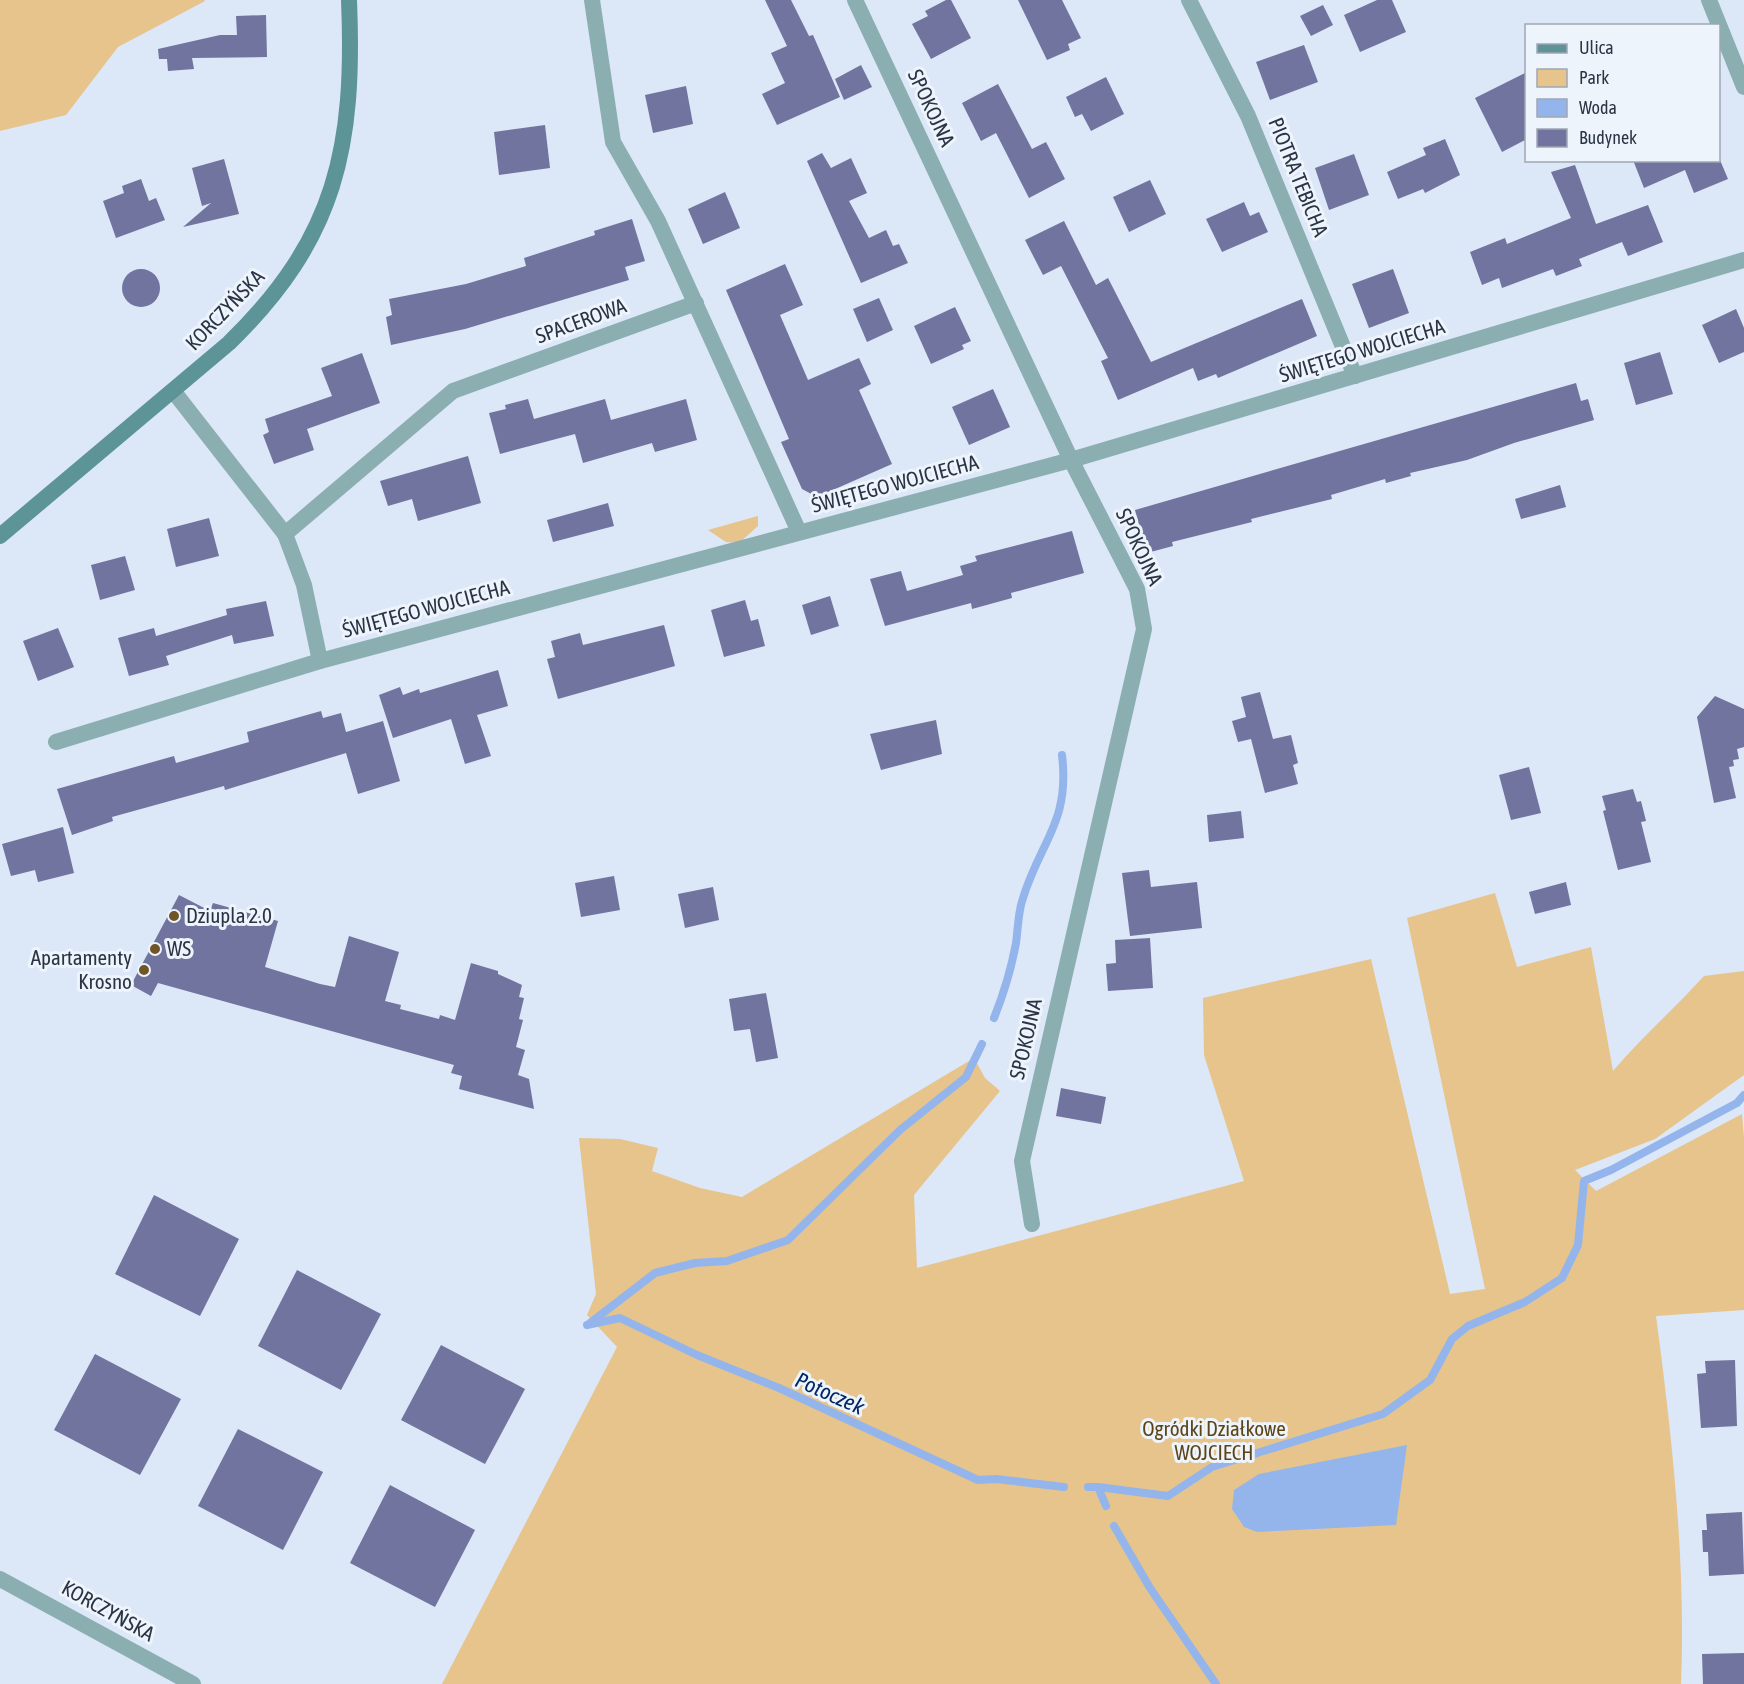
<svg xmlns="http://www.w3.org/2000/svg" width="1744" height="1684" viewBox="0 0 1744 1684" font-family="'Asap Condensed',sans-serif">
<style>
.green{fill:#e6c48b}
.water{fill:#94b5ec}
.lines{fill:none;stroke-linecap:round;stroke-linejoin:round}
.stream{stroke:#94b5ec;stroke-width:8}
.building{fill:#70749e}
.minor{stroke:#8bafb1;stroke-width:16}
.secondary{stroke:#5c9497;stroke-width:16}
.poi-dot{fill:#6f5527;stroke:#eef4fc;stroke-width:2}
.labels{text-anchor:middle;stroke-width:6;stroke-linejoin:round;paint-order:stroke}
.street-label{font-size:21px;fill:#2a3444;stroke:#eef4fc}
.poi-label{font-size:21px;fill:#2a3444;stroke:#eef4fc;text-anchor:start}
.park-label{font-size:21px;fill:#5c4416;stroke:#eef4fc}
.water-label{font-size:22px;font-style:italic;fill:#012664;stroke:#eef4fc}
</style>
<rect width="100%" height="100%" fill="#dce7f8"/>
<!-- green -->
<g class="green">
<path d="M 0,0 L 204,0 L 205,1 L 118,47 L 66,115 L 0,131 Z"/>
<path d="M 758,516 L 758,526 L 739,543 L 726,542 L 708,530 Z"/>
<path d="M 1495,893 L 1517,967 L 1591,947 L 1613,1071 C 1642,1037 1674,1009 1704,976 L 1744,971 L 1744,1075 L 1655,1139 L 1575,1170 L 1596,1191 L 1742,1114 L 1744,1138 L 1744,1310 L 1656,1316 C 1672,1437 1686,1561 1681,1684 L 442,1684 L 617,1347 L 587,1315 L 596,1294 L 579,1138 L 620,1139 L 658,1148 L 652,1171 L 700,1188 L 742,1197 L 974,1058 L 985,1078 L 1000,1091 L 914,1195 L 917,1268 L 1244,1181 L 1204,1055 L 1203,998 L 1371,959 L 1450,1294 L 1485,1289 L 1407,918 Z"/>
</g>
<!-- water -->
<path class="water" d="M 1407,1445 L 1396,1525 L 1257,1532 L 1244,1527 L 1232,1509 L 1234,1490 L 1259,1474 Z"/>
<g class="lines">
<!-- stream -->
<g class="stream">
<path d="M 994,1018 C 1004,993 1011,970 1016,943 C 1018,929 1018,912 1023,898 C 1041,840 1070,822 1062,755"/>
<path d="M 590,1323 L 655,1273 L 695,1263 L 727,1261 L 788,1240 L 900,1130 L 966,1077 L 982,1044"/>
<path d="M 587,1325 L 620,1318 L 697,1355 L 779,1388 L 978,1480 L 996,1479 L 1064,1487"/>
<path d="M 1088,1487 L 1098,1487 L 1106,1506"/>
<path d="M 1098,1487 L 1168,1496 L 1212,1467 L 1383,1414 L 1430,1380 L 1452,1339 L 1468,1326 L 1525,1302 L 1562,1278 L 1578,1245 L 1584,1181 L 1611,1170 L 1737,1103 L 1744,1095"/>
<path d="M 1114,1526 L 1150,1588 L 1216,1684"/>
</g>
</g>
<!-- building -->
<g class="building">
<path d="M 765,0 L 791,0 L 809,36 L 813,35 L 840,97 L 777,125 L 762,94 L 785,83 L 771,53 L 787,46 Z"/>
<path d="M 946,0 L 951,0 L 971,38 L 931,59 L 912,24 L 928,16 L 925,11 Z"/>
<path d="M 1018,0 L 1062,0 L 1081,38 L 1068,44 L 1070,50 L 1047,60 Z"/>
<path d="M 1377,0 L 1392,0 L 1406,32 L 1360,52 L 1344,15 Z"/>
<path d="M 1323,5 L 1333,25 L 1311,36 L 1300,16 Z"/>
<path d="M 266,15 L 267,57 L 192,58 L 194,69 L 168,71 L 167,59 L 159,59 L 158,49 L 220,35 L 237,35 L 236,16 Z"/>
<path d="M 1304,45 L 1318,82 L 1270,100 L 1256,62 Z"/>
<path d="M 861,65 L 872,87 L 844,100 L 835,79 Z"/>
<path d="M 1527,72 L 1527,139 L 1502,152 L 1475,98 Z"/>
<path d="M 1106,77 L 1124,114 L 1091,131 L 1082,114 L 1075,117 L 1066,97 Z"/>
<path d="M 998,84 L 1032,149 L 1046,142 L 1065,179 L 1029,198 L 996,133 L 981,141 L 962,103 Z"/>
<path d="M 686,86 L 693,124 L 653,133 L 645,95 Z"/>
<path d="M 545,125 L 550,168 L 499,175 L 494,132 Z"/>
<path d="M 1445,139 L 1460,175 L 1425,193 L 1423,189 L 1398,199 L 1387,172 L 1426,155 L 1423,148 Z"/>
<path d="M 822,153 L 831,168 L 851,158 L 867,193 L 849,201 L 869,238 L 886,230 L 893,246 L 899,244 L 908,263 L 861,283 L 807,161 Z"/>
<path d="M 1354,154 L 1369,195 L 1329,210 L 1315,168 Z"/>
<path d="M 224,159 L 239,214 L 183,227 L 211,203 L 202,206 L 192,168 Z"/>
<path d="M 1633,160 L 1720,160 L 1728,179 L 1694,193 L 1685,170 L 1644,188 Z"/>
<path d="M 1575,165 L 1596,224 L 1648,205 L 1663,242 L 1628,256 L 1622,242 L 1579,259 L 1582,266 L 1556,276 L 1553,269 L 1502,288 L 1499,278 L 1482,285 L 1470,252 L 1505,238 L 1507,244 L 1571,218 L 1551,172 Z"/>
<path d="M 141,179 L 149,201 L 156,198 L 165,220 L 116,238 L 103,201 L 124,193 L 122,186 Z"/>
<path d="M 1150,180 L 1166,214 L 1129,232 L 1113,197 Z"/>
<path d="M 725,192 L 740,228 L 703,244 L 688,209 Z"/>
<path d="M 1244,202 L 1250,216 L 1259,212 L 1268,232 L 1222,252 L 1206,219 Z"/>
<path d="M 632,219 L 645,261 L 625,267 L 629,280 L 465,329 L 391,345 L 386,317 L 392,315 L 389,299 L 466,284 L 526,266 L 524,258 L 595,235 L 594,231 Z"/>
<path d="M 1064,221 L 1096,285 L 1108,278 L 1151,362 L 1302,299 L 1317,336 L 1218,378 L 1216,374 L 1198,381 L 1193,368 L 1118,400 L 1101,361 L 1108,358 L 1061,266 L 1043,275 L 1025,240 Z"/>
<path d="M 785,264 L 803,305 L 780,315 L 808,380 L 859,358 L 871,384 L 859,390 L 892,464 L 817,497 L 802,489 L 781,442 L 789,439 L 726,290 Z"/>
<path d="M 1393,269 L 1409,313 L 1369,328 L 1352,284 Z"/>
<circle cx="141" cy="288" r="19"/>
<path d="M 879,298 L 893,330 L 867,342 L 853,309 Z"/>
<path d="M 955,307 L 971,341 L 962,345 L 964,349 L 931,364 L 914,326 Z"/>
<path d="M 1736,309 L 1744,328 L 1744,352 L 1719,363 L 1702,325 Z"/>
<path d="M 1660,352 L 1673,394 L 1636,405 L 1624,363 Z"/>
<path d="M 362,353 L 380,403 L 307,429 L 314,450 L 274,464 L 263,435 L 269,432 L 265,419 L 332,396 L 321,368 Z"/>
<path d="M 1576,383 L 1581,401 L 1588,399 L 1594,420 L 1514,443 L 1467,460 L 1410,473 L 1411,476 L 1386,483 L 1385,479 L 1331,495 L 1332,499 L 1251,519 L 1252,522 L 1172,542 L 1173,546 L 1147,553 L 1135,510 Z"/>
<path d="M 993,389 L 1010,427 L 969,445 L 952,407 Z"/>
<path d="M 528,399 L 534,419 L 605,399 L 611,420 L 686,399 L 697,440 L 655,452 L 652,443 L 583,463 L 575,434 L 500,454 L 489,413 L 506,409 L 505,405 Z"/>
<path d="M 468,456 L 481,503 L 418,521 L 412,499 L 388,506 L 380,481 Z"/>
<path d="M 1560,485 L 1566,507 L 1521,519 L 1515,499 Z"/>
<path d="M 608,503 L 614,526 L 553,542 L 547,520 Z"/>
<path d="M 209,518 L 219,556 L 176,567 L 167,529 Z"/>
<path d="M 1072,531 L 1084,573 L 1011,593 L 1012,598 L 972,609 L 971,603 L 885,626 L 870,579 L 901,571 L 907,591 L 963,575 L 960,566 L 977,561 L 975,556 Z"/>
<path d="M 125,556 L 135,590 L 100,600 L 91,565 Z"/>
<path d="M 830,596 L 839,626 L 811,635 L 802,605 Z"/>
<path d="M 745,600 L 751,621 L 758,619 L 765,646 L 724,657 L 711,610 Z"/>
<path d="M 266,601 L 274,636 L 234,644 L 232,635 L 166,656 L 169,665 L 129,676 L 118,638 L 154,628 L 156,636 L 227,615 L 226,609 Z"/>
<path d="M 664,625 L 675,666 L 558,699 L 547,659 L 555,657 L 551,641 L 580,633 L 583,645 Z"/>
<path d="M 58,628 L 74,667 L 38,681 L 23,641 Z"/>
<path d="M 498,670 L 508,706 L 477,715 L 491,756 L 465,764 L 451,719 L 393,738 L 379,695 L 400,687 L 403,695 L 419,689 L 420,693 Z"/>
<path d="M 1260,692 L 1273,739 L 1291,735 L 1298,763 L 1293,765 L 1298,784 L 1265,793 L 1251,739 L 1238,742 L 1232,721 L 1246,717 L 1241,697 Z"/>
<path d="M 1715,696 L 1744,709 L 1744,747 L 1737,749 L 1739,759 L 1733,760 L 1734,766 L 1729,767 L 1736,798 L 1714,803 L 1697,717 Z"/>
<path d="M 321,711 L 323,718 L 341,713 L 346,732 L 383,721 L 400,781 L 358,794 L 346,753 L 225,790 L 224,786 L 112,817 L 113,821 L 72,835 L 57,789 L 174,756 L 176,763 L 249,742 L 247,732 Z"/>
<path d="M 936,720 L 942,754 L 881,770 L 870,734 Z"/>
<path d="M 1529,767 L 1541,813 L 1511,820 L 1499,775 Z"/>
<path d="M 1633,789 L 1637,802 L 1641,801 L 1646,821 L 1641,822 L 1651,862 L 1618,870 L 1603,811 L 1606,810 L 1602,796 Z"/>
<path d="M 1241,811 L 1244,838 L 1209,842 L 1207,815 Z"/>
<path d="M 63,827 L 74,873 L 38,882 L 35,870 L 11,876 L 2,844 Z"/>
<path d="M 1149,870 L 1151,887 L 1197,882 L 1202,928 L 1130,936 L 1122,873 Z"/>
<path d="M 614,876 L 620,910 L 581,917 L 575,883 Z"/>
<path d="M 1566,882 L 1571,905 L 1535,914 L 1529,892 Z"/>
<path d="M 713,887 L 719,920 L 685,928 L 678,894 Z"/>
<path d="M 179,895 L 210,911 L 213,903 L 278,921 L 265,967 L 320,984 L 335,987 L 349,936 L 399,952 L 385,1001 L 401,1005 L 400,1009 L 439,1019 L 440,1015 L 455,1020 L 471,963 L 498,971 L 498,974 L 522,985 L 519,997 L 524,998 L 519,1019 L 523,1020 L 516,1047 L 525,1050 L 518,1075 L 529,1079 L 534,1109 L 459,1089 L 462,1076 L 451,1073 L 454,1065 L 158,983 L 151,996 L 131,985 Z"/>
<path d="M 1150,938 L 1153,988 L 1108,991 L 1106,964 L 1116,963 L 1115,940 Z"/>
<path d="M 766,993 L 778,1058 L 756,1062 L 750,1029 L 734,1031 L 729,999 Z"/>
<path d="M 1061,1088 L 1106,1097 L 1101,1124 L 1056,1116 Z"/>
<path d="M 154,1195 L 239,1239 L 200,1316 L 115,1274 Z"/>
<path d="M 297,1270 L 381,1314 L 341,1390 L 258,1346 Z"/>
<path d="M 441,1345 L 525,1389 L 485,1464 L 401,1420 Z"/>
<path d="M 95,1354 L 181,1399 L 140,1475 L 54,1430 Z"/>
<path d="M 1735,1360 L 1737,1426 L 1701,1428 L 1697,1374 L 1706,1373 L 1705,1361 Z"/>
<path d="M 238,1429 L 323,1472 L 283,1550 L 198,1506 Z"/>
<path d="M 390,1485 L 475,1530 L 435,1607 L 350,1563 Z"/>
<path d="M 1742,1512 L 1744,1574 L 1709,1576 L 1708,1552 L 1703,1552 L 1702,1530 L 1707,1530 L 1706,1514 Z"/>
<path d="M 1744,1653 L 1744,1684 L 1703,1684 L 1702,1654 Z"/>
</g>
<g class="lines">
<!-- minor -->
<g class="minor">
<path d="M 592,0 L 613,142 L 658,221 L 799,532"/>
<path d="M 855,0 L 1071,460 L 1137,589 L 1144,629 L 1022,1161 L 1032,1224"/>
<path d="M 1189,0 L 1248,116 L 1355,376"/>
<path d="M 1709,0 L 1744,87"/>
<path d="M 174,392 L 285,534 L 304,585 L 320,661"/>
<path d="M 285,534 L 453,391 L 696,303"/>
<path d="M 56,742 L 320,661 L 1071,460 L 1744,260"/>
<path d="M 0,1579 L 193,1684"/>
</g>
<!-- secondary -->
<path class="secondary" d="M 0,536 L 229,343 C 337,238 355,146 349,0"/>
</g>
<!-- markers -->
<g class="poi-dot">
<circle cx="174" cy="916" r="6"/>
<circle cx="155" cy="949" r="6"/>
<circle cx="144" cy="970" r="6"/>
</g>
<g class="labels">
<!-- street labels -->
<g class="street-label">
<text transform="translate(931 108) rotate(65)" y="7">SPOKOJNA</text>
<text transform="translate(1298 177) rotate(68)" y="7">PIOTRA TEBICHA</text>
<text transform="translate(225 310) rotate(-46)" y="7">KORCZYŃSKA</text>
<text transform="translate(581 321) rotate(-20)" y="7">SPACEROWA</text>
<text transform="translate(1362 351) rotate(-17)" y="7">ŚWIĘTEGO WOJCIECHA</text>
<text transform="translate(895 484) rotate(-15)" y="7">ŚWIĘTEGO WOJCIECHA</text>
<text transform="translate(1139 547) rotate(65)" y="7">SPOKOJNA</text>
<text transform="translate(426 609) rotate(-15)" y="7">ŚWIĘTEGO WOJCIECHA</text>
<text transform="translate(1026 1039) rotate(-77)" y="7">SPOKOJNA</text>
<text transform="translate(108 1611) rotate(29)" y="7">KORCZYŃSKA</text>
</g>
<!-- poi labels -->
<g class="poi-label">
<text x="186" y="923">Dziupla 2.0</text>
<text x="167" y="956">WS</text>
<text x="132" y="965" text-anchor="end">Apartamenty<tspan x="132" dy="24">Krosno</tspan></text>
</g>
<!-- park labels -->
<g class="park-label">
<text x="1214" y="1436">Ogródki Działkowe<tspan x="1214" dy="24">WOJCIECH</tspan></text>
</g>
<!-- water labels -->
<g class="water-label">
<text transform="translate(830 1393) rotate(24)" y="8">Potoczek</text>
</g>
</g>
<!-- legend -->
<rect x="1525" y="24" width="195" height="138" fill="#eef4fc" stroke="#a0a7b2" stroke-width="1.5"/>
<rect x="1537" y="44" width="30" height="9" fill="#5c9497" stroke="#a0a7b2" stroke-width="1.5"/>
<text x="1579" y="54" font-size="18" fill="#2a3444">Ulica</text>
<rect x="1537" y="69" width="30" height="18" fill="#e6c48b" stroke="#a0a7b2" stroke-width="1.5"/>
<text x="1579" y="84" font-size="18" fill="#2a3444">Park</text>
<rect x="1537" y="99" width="30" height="18" fill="#94b5ec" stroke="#a0a7b2" stroke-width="1.5"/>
<text x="1579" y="114" font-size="18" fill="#2a3444">Woda</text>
<rect x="1537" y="129" width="30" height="18" fill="#70749e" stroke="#a0a7b2" stroke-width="1.5"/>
<text x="1579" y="144" font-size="18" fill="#2a3444">Budynek</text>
</svg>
